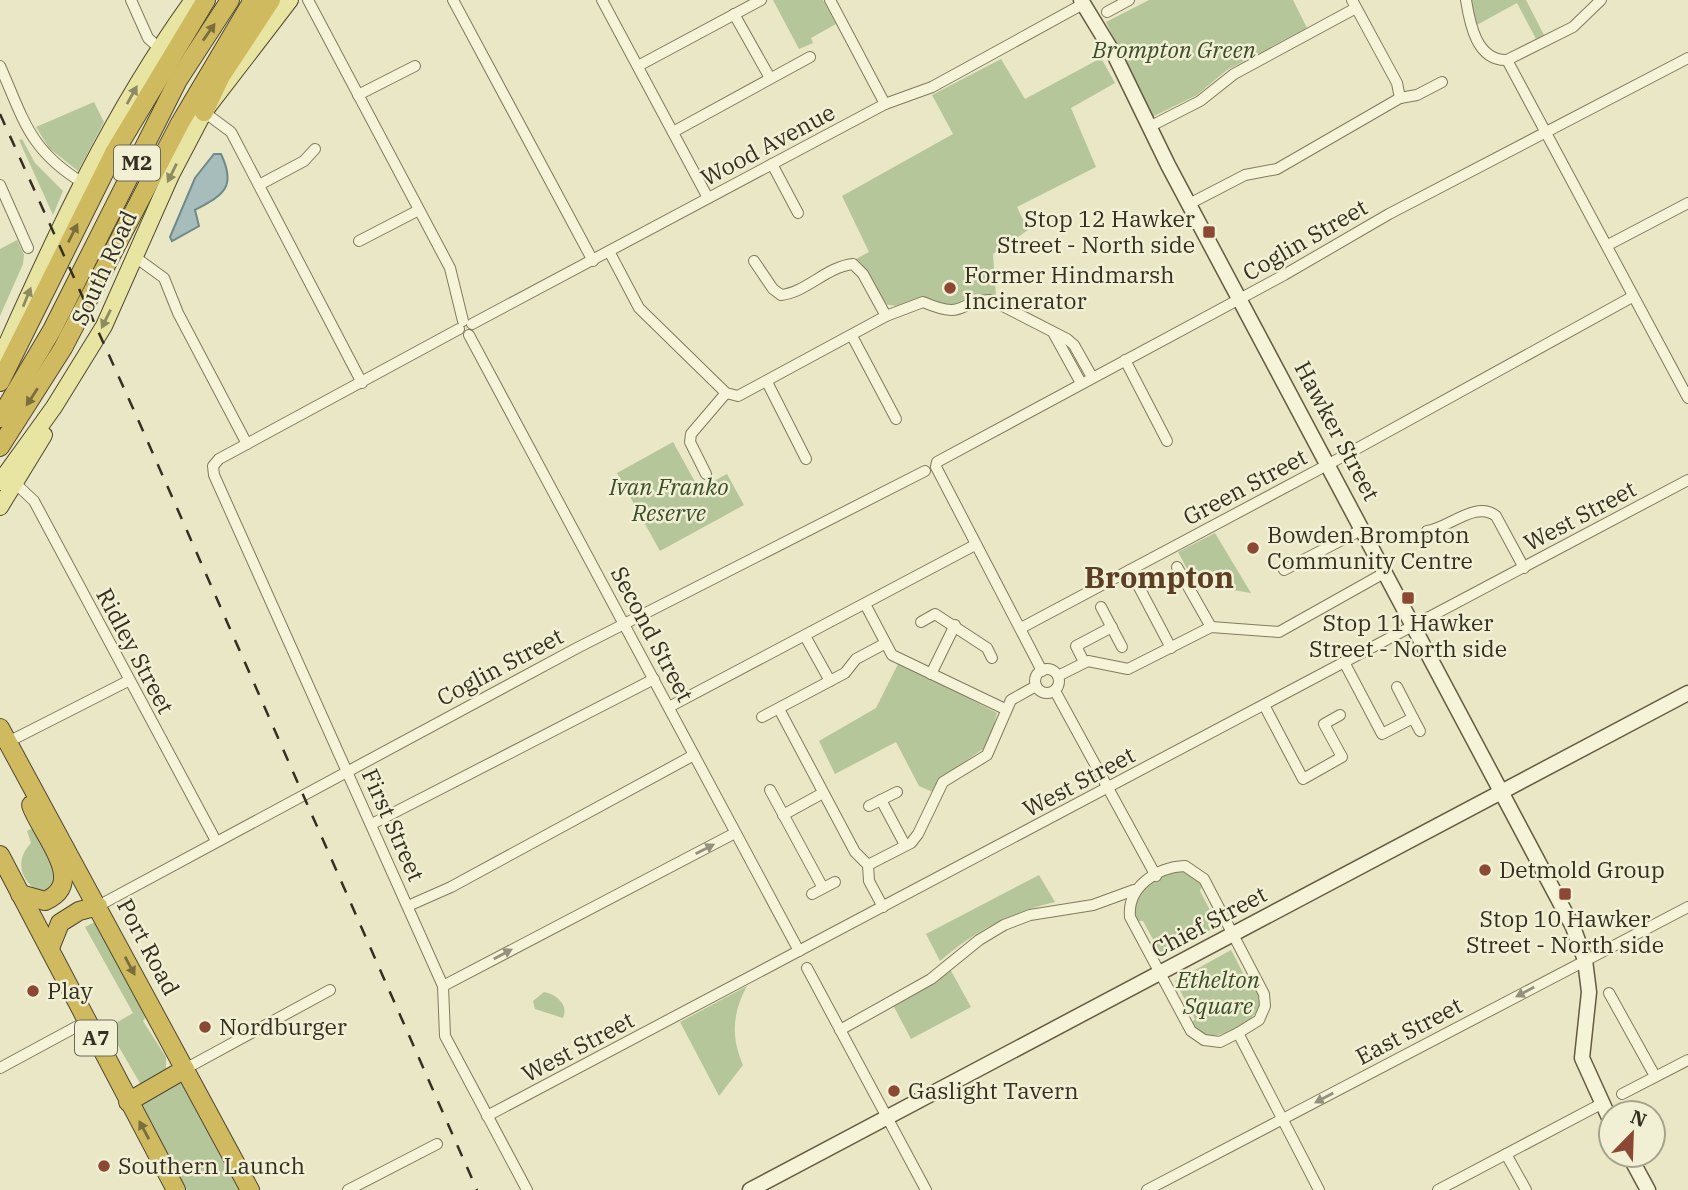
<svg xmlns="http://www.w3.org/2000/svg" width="1688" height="1190" viewBox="0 0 1688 1190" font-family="'IBM Plex Serif',serif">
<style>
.green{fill:#b6c69b}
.water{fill:#a7bdbc;stroke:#6f8a8a;stroke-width:2}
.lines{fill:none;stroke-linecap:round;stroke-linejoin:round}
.street-casing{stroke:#827a5d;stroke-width:12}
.secondary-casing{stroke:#645b41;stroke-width:17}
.primary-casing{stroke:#514831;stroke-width:18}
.highway-casing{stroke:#514831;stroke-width:20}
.street{stroke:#f5f3d8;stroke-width:10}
.secondary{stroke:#f5f3d8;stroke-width:14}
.primary{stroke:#e8e4a2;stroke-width:16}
.highway{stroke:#cfba60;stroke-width:18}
.rail{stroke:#342f20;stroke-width:2.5;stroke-dasharray:12 12;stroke-linecap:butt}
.oneway{fill:#7a6e3d}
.oneway2{fill:#8e8a61}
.oneway3{fill:#94917c}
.poi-dot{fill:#8b4934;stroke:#f1f0d4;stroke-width:2.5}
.labels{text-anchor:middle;stroke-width:5;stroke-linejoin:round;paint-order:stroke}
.shield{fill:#f1f0d4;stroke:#6d6956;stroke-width:2}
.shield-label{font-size:21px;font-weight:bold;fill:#342f20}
.park-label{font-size:23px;font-style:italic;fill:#3c4e29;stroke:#f1f0d4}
.street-label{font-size:23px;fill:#342f20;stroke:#f1f0d4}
.poi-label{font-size:23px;fill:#342f20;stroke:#f1f0d4;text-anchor:start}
.district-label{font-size:30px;font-weight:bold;fill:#5c3e24;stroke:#f1f0d4}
</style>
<rect width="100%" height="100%" fill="#e9e7c6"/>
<!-- green -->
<g class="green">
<path d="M 773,0 L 823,0 L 836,24 L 811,38 L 813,43 L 799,49 Z"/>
<path d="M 1149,0 L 1293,0 L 1307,28 L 1227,70 L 1197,95 L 1152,117 L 1106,22 Z"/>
<path d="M 1467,0 L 1526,0 L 1544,35 L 1536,39 L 1517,3 L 1475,26 Z"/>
<path d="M 1101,58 L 1115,83 L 1071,108 L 1096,167 L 1017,207 L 1028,230 L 993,254 L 996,296 L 978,294 L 956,305 L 943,306 L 922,297 L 896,306 L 884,304 L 861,264 L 854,260 L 869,252 L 842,196 L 953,134 L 932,95 L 1001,59 L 1025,99 Z"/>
<path d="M 94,102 L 104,122 L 78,171 L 49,148 L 36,127 Z"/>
<path d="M 22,139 L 35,163 L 63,191 L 53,215 L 19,140 Z"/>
<path d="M 17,240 L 24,255 L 23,264 L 0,316 L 0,249 Z"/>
<path d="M 673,442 L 699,489 L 727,474 L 744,505 L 660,551 L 617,473 Z"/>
<path d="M 1215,533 L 1251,593 L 1209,586 L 1207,576 L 1193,580 L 1178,552 Z"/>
<path d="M 899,662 L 997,713 L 989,745 L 945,775 L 935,793 L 919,786 L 896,742 L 835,774 L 819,741 L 876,708 Z"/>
<path d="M 35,827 L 58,876 L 45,895 C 23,885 12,863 31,843 L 27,831 Z"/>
<path d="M 1180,870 L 1197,877 L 1202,886 L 1200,891 L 1218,926 L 1162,956 L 1143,921 L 1138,921 C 1122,895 1158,875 1180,870 Z"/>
<path d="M 1039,875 L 1055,902 C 1011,912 974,931 940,961 L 926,934 Z"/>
<path d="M 97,921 L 129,979 L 145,1018 L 143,1021 L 166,1057 L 166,1070 L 144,1090 L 109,1030 L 109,1027 L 133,1013 L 85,927 Z"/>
<path d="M 1231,950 L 1252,990 L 1257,989 L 1260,1006 C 1251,1024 1224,1039 1203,1035 L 1192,1023 L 1195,1019 L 1175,981 Z"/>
<path d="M 950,969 L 971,1007 L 911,1039 L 893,1005 L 933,983 Z"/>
<path d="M 747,986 C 732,1013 731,1038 743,1065 L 719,1096 L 680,1022 Z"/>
<path d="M 544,992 C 556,994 569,1005 563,1018 L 535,1009 L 533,1001 Z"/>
<path d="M 179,1081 L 183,1081 L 241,1190 L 187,1190 L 142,1106 L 144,1100 Z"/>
</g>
<!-- water -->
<path class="water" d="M 214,154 L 221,154 C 237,188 223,195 195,210 L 199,226 L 172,241 L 170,237 L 195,178 Z"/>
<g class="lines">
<!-- street casing -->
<g class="street-casing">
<g id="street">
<path d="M 131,0 L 148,38 L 160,49"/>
<path d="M 308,0 L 450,268 L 463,321"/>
<path d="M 453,0 L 593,261"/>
<path d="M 602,0 L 708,198"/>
<path d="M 830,0 L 885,104"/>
<path d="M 1352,0 L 1397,83 L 1400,98"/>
<path d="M 1466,0 C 1470,25 1477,61 1507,60 L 1573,27 L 1601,0"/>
<path d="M 1107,12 L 1129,0"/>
<path d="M 734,14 L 770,78"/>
<path d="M 1507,60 L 1688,398"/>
<path d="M 0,66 C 24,120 29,150 83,183"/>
<path d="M 638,66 L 761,0"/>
<path d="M 358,95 L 415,66"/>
<path d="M 204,112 L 231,132 L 362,383"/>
<path d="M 1149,127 L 1200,101 L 1234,74 L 1356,8"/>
<path d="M 673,132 L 810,57"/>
<path d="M 772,164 L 798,213"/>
<path d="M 0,185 L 28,248"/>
<path d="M 259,185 L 304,161 L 315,149"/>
<path d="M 1189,204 L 1245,175 L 1277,169 L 1400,98 L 1417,95 L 1442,82"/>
<path d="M 359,241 L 417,211"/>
<path d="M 1608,245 L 1688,203"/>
<path d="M 610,253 L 639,308 L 726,393 L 738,396 L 886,316 L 923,302 C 968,321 956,300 991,300 L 1067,339 L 1074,345 L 1092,377"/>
<path d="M 135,257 L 164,278 L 178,313 L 247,444"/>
<path d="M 754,261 L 773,289 L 781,295 C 807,292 826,267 853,264 L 863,274 L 886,316"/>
<path d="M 472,324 L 885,104 L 932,87 L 1083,4"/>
<path d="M 459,329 L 219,459 L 213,466 L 214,475 L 443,986 L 445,1036 L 527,1190"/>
<path d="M 1054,334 L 1081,383"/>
<path d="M 469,335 L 799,951"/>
<path d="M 852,336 L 896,419"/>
<path d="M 1125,360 L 1167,441"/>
<path d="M 767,382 L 806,459"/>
<path d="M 706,474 L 690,442 L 691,434 L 726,393"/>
<path d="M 16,484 L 34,501 L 216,841"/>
<path d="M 1427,531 C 1449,528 1476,500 1496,516 L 1524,568"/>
<path d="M 1177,567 L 1211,627"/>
<path d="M 1130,570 L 1171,648"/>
<path d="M 1284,570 L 1363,529"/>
<path d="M 865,604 L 892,655 L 1005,709"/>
<path d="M 1101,607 L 1122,647"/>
<path d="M 921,622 L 935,614 L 987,648 L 992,658"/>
<path d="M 1021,628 L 1329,464 L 1632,297"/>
<path d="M 805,636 L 830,681"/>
<path d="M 1084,662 L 1076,646 L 1112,627"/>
<path d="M 1344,662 L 1382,734 L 1413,718 L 1397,687"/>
<circle cx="1047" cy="681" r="12"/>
<path d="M 1042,671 L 936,467 L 937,462 L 1284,275 L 1389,214 L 1688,58"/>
<path d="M 931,674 L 955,625"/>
<path d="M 1058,676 L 1088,661 L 1128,669 L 1211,627 L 1279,632 L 1386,572"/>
<path d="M 1055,691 L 1156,876"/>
<path d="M 1264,705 L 1303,779 L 1342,757 L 1324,724 L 1340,715"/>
<path d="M 669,707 L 975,545"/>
<path d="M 779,709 L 855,852 L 868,865 L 869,881 L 883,907"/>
<path d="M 762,717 L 845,673 L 856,659 L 884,644"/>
<path d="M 1413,718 L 1420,731"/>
<path d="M 8,742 L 128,681"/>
<path d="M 770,790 L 823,888"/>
<path d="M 881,800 L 905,845"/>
<path d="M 869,806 L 897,792"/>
<path d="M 783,815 L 823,793"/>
<path d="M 372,824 L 654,679"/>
<path d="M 868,865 L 911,843 L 918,834 L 943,782 L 987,755 L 1011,700 L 1036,686"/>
<path d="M 1185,866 L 1204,879 L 1264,994 L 1265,1006 L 1259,1020 L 1238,1033 L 1220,1042 L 1204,1040 L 1191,1031 L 1130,917 C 1127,887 1157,867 1185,866 Z"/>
<path d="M 812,894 L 835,882"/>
<path d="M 98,906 L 577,648 L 925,471"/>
<path d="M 408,906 L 451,887 L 694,755"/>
<path d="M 807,968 L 926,1190"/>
<path d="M 443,986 L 735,833"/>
<path d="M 1609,993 L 1655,1076"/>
<path d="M 840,1030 L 931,979 L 979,940 L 1004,925 L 1030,915 L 1093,905 L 1134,890"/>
<path d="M 1238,1033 L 1319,1190"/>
<path d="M 0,1068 L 87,1021"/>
<path d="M 185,1069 L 330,990"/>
<path d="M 1622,1094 L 1688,1060"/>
<path d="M 487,1116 L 1688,480"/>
<path d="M 1506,1154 L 1526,1190"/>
<path d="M 348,1190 L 437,1144"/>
<path d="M 1147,1190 L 1688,907"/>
<path d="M 1438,1190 L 1601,1104"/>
</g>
</g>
<!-- secondary casing -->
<g class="secondary-casing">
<g id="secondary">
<path d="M 1081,0 L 1115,56 L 1168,165 L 1573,927 L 1585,960 L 1589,992 L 1582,1058 L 1611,1122"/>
<path d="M 1629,1155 L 1648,1190"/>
<path d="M 750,1190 L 1688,693"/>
</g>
</g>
<!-- primary casing -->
<g class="primary-casing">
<g id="primary">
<path d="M 0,359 C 55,235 113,110 193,0"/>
<path d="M 0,482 L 54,407 L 104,326 L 171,175 L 204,112 L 290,0"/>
<path d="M 0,507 L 44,435"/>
</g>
</g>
<!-- highway casing -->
<g class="highway-casing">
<g id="highway">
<path d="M 204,112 L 221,76 L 271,0"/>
<path d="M 0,382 L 114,153 L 206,0"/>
<path d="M 0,418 L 52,330 L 178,80 L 230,0"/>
<path d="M 0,447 L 63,348 L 180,123 L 253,0"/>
<path d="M 0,728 L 250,1190"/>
<path d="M 0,855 L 176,1190"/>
<path d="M 20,894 L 45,901 C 89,882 40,833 31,805"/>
<path d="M 50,948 L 60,923 L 79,911 L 98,906"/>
<path d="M 128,1102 L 185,1069"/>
</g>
</g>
<!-- street -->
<use href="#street" class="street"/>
<!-- secondary -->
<use href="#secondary" class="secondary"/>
<!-- primary -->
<use href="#primary" class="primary"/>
<!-- highway -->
<use href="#highway" class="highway"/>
<!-- rail -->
<path class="rail" d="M 0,114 L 136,415 L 477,1190"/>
</g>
<!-- one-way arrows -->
<defs><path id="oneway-solid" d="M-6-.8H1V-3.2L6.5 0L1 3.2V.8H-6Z" transform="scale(1.75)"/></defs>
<g class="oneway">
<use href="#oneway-solid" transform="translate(209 32) rotate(-55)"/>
<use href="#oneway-solid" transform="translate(73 233) rotate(-63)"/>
<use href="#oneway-solid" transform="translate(32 397) rotate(123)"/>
<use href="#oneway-solid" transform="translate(130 966) rotate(62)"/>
<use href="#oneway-solid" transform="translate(144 1130) rotate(-118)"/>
</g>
<g class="oneway2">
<use href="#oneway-solid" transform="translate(132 95) rotate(-61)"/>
<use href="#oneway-solid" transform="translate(172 173) rotate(116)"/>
<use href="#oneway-solid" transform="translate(27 297) rotate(-68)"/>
<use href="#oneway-solid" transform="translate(106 319) rotate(116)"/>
</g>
<g class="oneway3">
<use href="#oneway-solid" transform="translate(705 849) rotate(-27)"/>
<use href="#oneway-solid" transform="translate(503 954) rotate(-28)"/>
<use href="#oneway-solid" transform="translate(1525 992) rotate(152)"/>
<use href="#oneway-solid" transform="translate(1324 1098) rotate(152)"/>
</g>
<!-- markers -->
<g class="poi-dot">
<rect x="1202" y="225" width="14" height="14" rx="3.5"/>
<circle cx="950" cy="288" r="7"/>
<circle cx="1253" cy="548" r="7"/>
<rect x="1401" y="591" width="14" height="14" rx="3.5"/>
<circle cx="1485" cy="870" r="7"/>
<rect x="1558" y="887" width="14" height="14" rx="3.5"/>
<circle cx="33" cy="991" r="7"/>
<circle cx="205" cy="1027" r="7"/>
<circle cx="894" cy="1091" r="7"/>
<circle cx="104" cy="1166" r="7"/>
</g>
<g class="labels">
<!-- shield labels -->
<g class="shield">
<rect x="114" y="145.5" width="46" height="35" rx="5"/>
<rect x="75" y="1020.5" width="42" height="35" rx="5"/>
</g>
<g class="shield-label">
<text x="137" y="170">M2</text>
<text x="96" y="1045">A7</text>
</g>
<!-- park labels -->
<g class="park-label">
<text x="1174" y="58">Brompton Green</text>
<text x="669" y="495">Ivan Franko<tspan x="669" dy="26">Reserve</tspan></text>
<text x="1218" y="988">Ethelton<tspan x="1218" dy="26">Square</tspan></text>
</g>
<!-- street labels -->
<g class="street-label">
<text transform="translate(768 145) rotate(-28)" y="8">Wood Avenue</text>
<text transform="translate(1305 240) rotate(-30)" y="8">Coglin Street</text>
<text transform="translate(104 268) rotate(-65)" y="8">South Road</text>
<text transform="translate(1337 431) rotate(62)" y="8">Hawker Street</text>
<text transform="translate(1245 487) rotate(-28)" y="8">Green Street</text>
<text transform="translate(1580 516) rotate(-28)" y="8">West Street</text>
<text transform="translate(652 634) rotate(62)" y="8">Second Street</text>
<text transform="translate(135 651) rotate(62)" y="8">Ridley Street</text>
<text transform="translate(500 667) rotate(-28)" y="8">Coglin Street</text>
<text transform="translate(1079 782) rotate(-28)" y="8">West Street</text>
<text transform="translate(393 825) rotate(66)" y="8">First Street</text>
<text transform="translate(1209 922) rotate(-28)" y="8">Chief Street</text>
<text transform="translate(148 947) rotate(62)" y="8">Port Road</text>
<text transform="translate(1409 1031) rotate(-28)" y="8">East Street</text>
<text transform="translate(578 1047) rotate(-28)" y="8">West Street</text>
</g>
<!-- poi labels -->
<g class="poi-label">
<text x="1195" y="227" text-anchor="end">Stop 12 Hawker<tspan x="1195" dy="26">Street - North side</tspan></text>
<text x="964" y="283">Former Hindmarsh<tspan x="964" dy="26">Incinerator</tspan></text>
<text x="1267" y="543">Bowden Brompton<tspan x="1267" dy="26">Community Centre</tspan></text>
<text x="1408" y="631" text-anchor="middle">Stop 11 Hawker<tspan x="1408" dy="26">Street - North side</tspan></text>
<text x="1499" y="878">Detmold Group</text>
<text x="1565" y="927" text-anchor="middle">Stop 10 Hawker<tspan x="1565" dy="26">Street - North side</tspan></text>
<text x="47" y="999">Play</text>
<text x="219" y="1035">Nordburger</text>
<text x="908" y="1099">Gaslight Tavern</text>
<text x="118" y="1174">Southern Launch</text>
</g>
<!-- district labels -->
<g class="district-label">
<text x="1159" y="588">Brompton</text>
</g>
</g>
<!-- north arrow -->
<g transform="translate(1632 1134) rotate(23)"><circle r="33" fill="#f1f0d4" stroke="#a5a38c" stroke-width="2"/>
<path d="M0-5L12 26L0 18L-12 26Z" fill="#8b4934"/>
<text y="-10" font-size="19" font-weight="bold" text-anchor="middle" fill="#342f20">N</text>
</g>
</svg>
